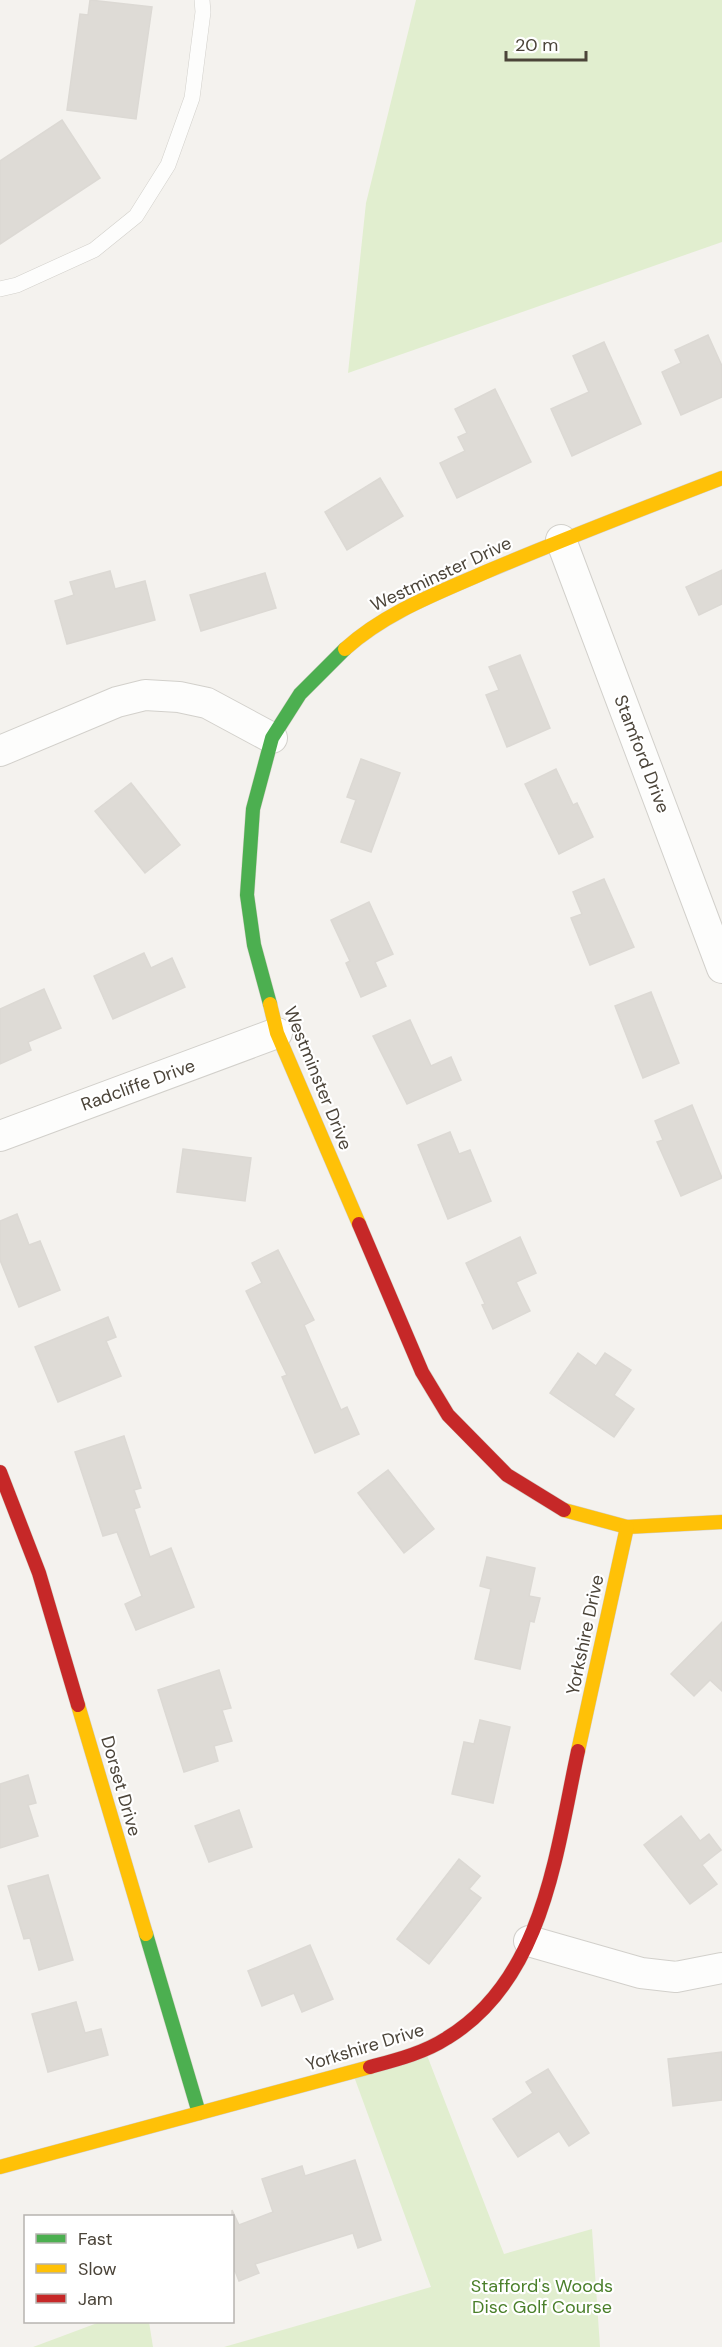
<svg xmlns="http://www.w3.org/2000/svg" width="722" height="2347" viewBox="0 0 722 2347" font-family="'DM Sans',sans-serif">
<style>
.green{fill:#e1eecf}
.building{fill:#dedbd6;stroke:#dcd9d4;stroke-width:1.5}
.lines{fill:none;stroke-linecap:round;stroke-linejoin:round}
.lane-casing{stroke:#d2d0cb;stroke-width:16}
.street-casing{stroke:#d2d0cb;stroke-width:32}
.fast-casing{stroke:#d3cfc5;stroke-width:15}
.slow-casing{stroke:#d3cfc5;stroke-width:15}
.jam-casing{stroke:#d3cfc5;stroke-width:15}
.lane{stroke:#fdfdfc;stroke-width:15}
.street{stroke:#fdfdfc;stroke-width:30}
.fast{stroke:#4caf50;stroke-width:14}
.slow{stroke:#ffc107;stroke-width:14}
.jam{stroke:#c62828;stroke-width:14}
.labels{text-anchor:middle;stroke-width:4.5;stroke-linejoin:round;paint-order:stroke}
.street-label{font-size:18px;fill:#4b4439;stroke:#fff}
.park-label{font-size:18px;fill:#4a7f2a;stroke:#fff}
</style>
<rect width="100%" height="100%" fill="#f4f2ee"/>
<!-- green -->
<g class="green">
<path d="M 416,0 L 722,0 L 722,242 L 348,373 L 366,203 Z"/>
<path d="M 423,2045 L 504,2254 L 592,2229 L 600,2347 L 224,2347 L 431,2287 L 352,2071 Z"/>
<path d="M 100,2322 L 149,2322 L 153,2347 L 33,2347 Z"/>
</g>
<!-- building -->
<g class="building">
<path d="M 90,0 L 152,7 L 136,119 L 67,110 L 80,14 L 88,15 Z"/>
<path d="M 62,120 L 100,178 L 0,244 L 0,161 Z"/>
<path d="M 708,335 L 722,366 L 722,397 L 681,415 L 662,372 L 681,363 L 675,350 Z"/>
<path d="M 604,342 L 641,424 L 572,456 L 551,409 L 589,392 L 573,356 Z"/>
<path d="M 495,389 L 531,462 L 457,498 L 440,463 L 465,451 L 458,437 L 467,433 L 455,409 Z"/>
<path d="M 380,478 L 403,516 L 347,550 L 325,512 Z"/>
<path d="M 722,570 L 722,604 L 699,615 L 686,587 Z"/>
<path d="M 110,571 L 115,589 L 145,581 L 155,620 L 67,644 L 55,601 L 74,595 L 70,582 Z"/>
<path d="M 265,573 L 276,608 L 201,631 L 190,595 Z"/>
<path d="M 520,655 L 550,728 L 507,747 L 486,695 L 499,690 L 489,667 Z"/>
<path d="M 361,759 L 400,773 L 371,852 L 341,842 L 356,800 L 347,797 Z"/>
<path d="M 556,769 L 573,805 L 577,803 L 593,837 L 559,854 L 525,784 Z"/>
<path d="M 131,783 L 180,845 L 145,873 L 95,811 Z"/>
<path d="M 604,879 L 634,947 L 590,965 L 571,918 L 582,914 L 573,892 Z"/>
<path d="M 369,902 L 393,954 L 375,962 L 386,986 L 361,997 L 346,963 L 350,961 L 331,920 Z"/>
<path d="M 144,953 L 151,968 L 172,958 L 185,987 L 113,1019 L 94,976 Z"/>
<path d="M 44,989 L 61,1028 L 28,1042 L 31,1050 L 0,1064 L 0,1009 Z"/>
<path d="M 651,992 L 679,1063 L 643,1078 L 615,1006 Z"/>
<path d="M 410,1020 L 431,1066 L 451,1057 L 461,1080 L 407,1104 L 373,1036 Z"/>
<path d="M 692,1105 L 722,1178 L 681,1196 L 657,1142 L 663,1140 L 655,1121 Z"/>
<path d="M 450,1132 L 459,1154 L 470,1150 L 491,1201 L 448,1219 L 418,1145 Z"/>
<path d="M 183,1149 L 251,1158 L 245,1201 L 177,1192 Z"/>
<path d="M 17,1214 L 29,1245 L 40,1241 L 60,1290 L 19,1307 L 0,1260 L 0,1221 Z"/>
<path d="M 520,1237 L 536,1273 L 516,1282 L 530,1311 L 493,1329 L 482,1305 L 485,1304 L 466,1263 Z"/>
<path d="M 278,1250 L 314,1320 L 304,1325 L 341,1410 L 347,1407 L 359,1434 L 315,1453 L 282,1377 L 287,1375 L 246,1291 L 262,1283 L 252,1263 Z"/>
<path d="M 108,1317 L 116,1337 L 106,1341 L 121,1376 L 58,1402 L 35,1347 Z"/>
<path d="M 578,1353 L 596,1366 L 605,1353 L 631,1370 L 614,1395 L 634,1409 L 614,1437 L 550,1393 Z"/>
<path d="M 124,1436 L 141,1488 L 134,1490 L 140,1507 L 134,1509 L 150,1557 L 171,1548 L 194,1607 L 136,1630 L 125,1604 L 142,1596 L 117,1532 L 103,1536 L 75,1452 Z"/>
<path d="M 388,1470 L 434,1529 L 404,1553 L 358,1493 Z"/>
<path d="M 487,1557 L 535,1568 L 529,1596 L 540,1598 L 534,1622 L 530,1621 L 520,1669 L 475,1659 L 491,1589 L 480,1586 Z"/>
<path d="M 722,1622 L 722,1691 L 710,1680 L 694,1696 L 671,1674 Z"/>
<path d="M 219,1670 L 231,1708 L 222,1710 L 232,1741 L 214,1746 L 218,1761 L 184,1772 L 158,1690 Z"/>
<path d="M 480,1720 L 510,1727 L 493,1803 L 452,1794 L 464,1742 L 474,1744 Z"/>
<path d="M 28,1775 L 36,1803 L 28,1805 L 38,1836 L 0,1848 L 0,1784 Z"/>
<path d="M 239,1810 L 252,1847 L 209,1862 L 195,1826 Z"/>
<path d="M 681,1816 L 700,1841 L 709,1834 L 721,1850 L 702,1865 L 717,1884 L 690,1904 L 644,1845 Z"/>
<path d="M 459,1859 L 480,1876 L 469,1889 L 481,1898 L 429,1964 L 397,1939 Z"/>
<path d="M 48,1875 L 73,1960 L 39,1970 L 30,1938 L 24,1939 L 8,1886 Z"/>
<path d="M 310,1945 L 333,1999 L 302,2012 L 294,1993 L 262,2006 L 248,1971 Z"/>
<path d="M 76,2002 L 85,2033 L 101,2029 L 108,2055 L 48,2072 L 32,2014 Z"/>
<path d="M 722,2052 L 722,2100 L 673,2106 L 668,2059 Z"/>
<path d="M 548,2069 L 589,2133 L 569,2146 L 559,2131 L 518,2157 L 493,2119 L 533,2093 L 526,2082 Z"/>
<path d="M 355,2160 L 381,2240 L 358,2248 L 353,2233 L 255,2264 L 259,2273 L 239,2281 L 235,2271 L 232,2272 L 232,2210 L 239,2225 L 273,2212 L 262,2179 L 302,2166 L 305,2176 Z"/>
</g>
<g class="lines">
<!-- lane casing -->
<g class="lane-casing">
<path id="lane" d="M 0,289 L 17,285 L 94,250 L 136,216 L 168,165 L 192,98 L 203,12 L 202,0"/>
</g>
<!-- street casing -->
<g class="street-casing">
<g id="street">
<path d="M 561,540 L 722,968"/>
<path d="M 0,751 L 117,702 L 145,695 L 179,697 L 207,703 L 272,738"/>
<path d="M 0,1136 L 277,1033"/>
<path d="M 529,1941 L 641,1973 L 676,1977 L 722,1968"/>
</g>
</g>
<!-- fast casing -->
<g class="fast-casing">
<g id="fast">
<path d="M 270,1004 L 254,945 L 247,895 L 253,809 L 272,738 L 300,694 L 345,649"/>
<path d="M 146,1934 L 199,2113"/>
</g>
</g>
<!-- slow casing -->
<g class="slow-casing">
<g id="slow">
<path d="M 345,649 C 386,612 438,593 488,571 C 566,538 644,508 722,478"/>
<path d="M 270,1004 L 277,1033 L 359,1224"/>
<path d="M 564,1510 L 627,1527 L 722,1522"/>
<path d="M 78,1705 L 146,1934"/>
<path d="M 578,1751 L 627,1527"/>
<path d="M 0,2167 L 370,2067"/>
</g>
</g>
<!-- jam casing -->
<g class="jam-casing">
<g id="jam">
<path d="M 359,1224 L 422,1372 L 448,1415 L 507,1475 L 564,1510"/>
<path d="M 0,1472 L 39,1573 L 78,1705"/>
<path d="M 370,2067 C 396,2060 424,2053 447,2038 C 544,1979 556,1852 578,1751"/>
</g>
</g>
<!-- lane -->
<use href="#lane" class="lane"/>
<!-- street -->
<use href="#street" class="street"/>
<!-- fast -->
<use href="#fast" class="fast"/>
<!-- slow -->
<use href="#slow" class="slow"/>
<!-- jam -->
<use href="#jam" class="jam"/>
</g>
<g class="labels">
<!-- street labels -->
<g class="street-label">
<text transform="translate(441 574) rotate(-25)" y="6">Westminster Drive</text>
<text transform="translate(642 754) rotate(69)" y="6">Stamford Drive</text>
<text transform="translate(318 1078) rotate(68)" y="6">Westminster Drive</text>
<text transform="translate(138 1085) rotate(-20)" y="6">Radcliffe Drive</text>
<text transform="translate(585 1635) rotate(-78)" y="6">Yorkshire Drive</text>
<text transform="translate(121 1786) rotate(74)" y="6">Dorset Drive</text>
<text transform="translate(365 2047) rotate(-17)" y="6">Yorkshire Drive</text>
</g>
<!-- park labels -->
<g class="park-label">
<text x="542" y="2292">Stafford's Woods<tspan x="542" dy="21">Disc Golf Course</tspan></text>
</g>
</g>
<!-- legend -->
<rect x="24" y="2215" width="210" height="108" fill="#ffffff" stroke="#b7b4b0" stroke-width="1.5"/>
<rect x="36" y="2234" width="30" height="9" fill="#4caf50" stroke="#b7b4b0" stroke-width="1.5"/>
<text x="78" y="2245" font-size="18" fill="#4b4439">Fast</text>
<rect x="36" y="2264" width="30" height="9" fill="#ffc107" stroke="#b7b4b0" stroke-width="1.5"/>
<text x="78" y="2275" font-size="18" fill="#4b4439">Slow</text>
<rect x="36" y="2294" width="30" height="9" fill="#c62828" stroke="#b7b4b0" stroke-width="1.5"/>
<text x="78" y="2305" font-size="18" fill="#4b4439">Jam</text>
<!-- scale -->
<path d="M506 51v9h80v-9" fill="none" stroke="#4b4439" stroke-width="3"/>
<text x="515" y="51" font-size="18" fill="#4b4439" stroke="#ffffff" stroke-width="4.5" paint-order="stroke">20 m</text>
</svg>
